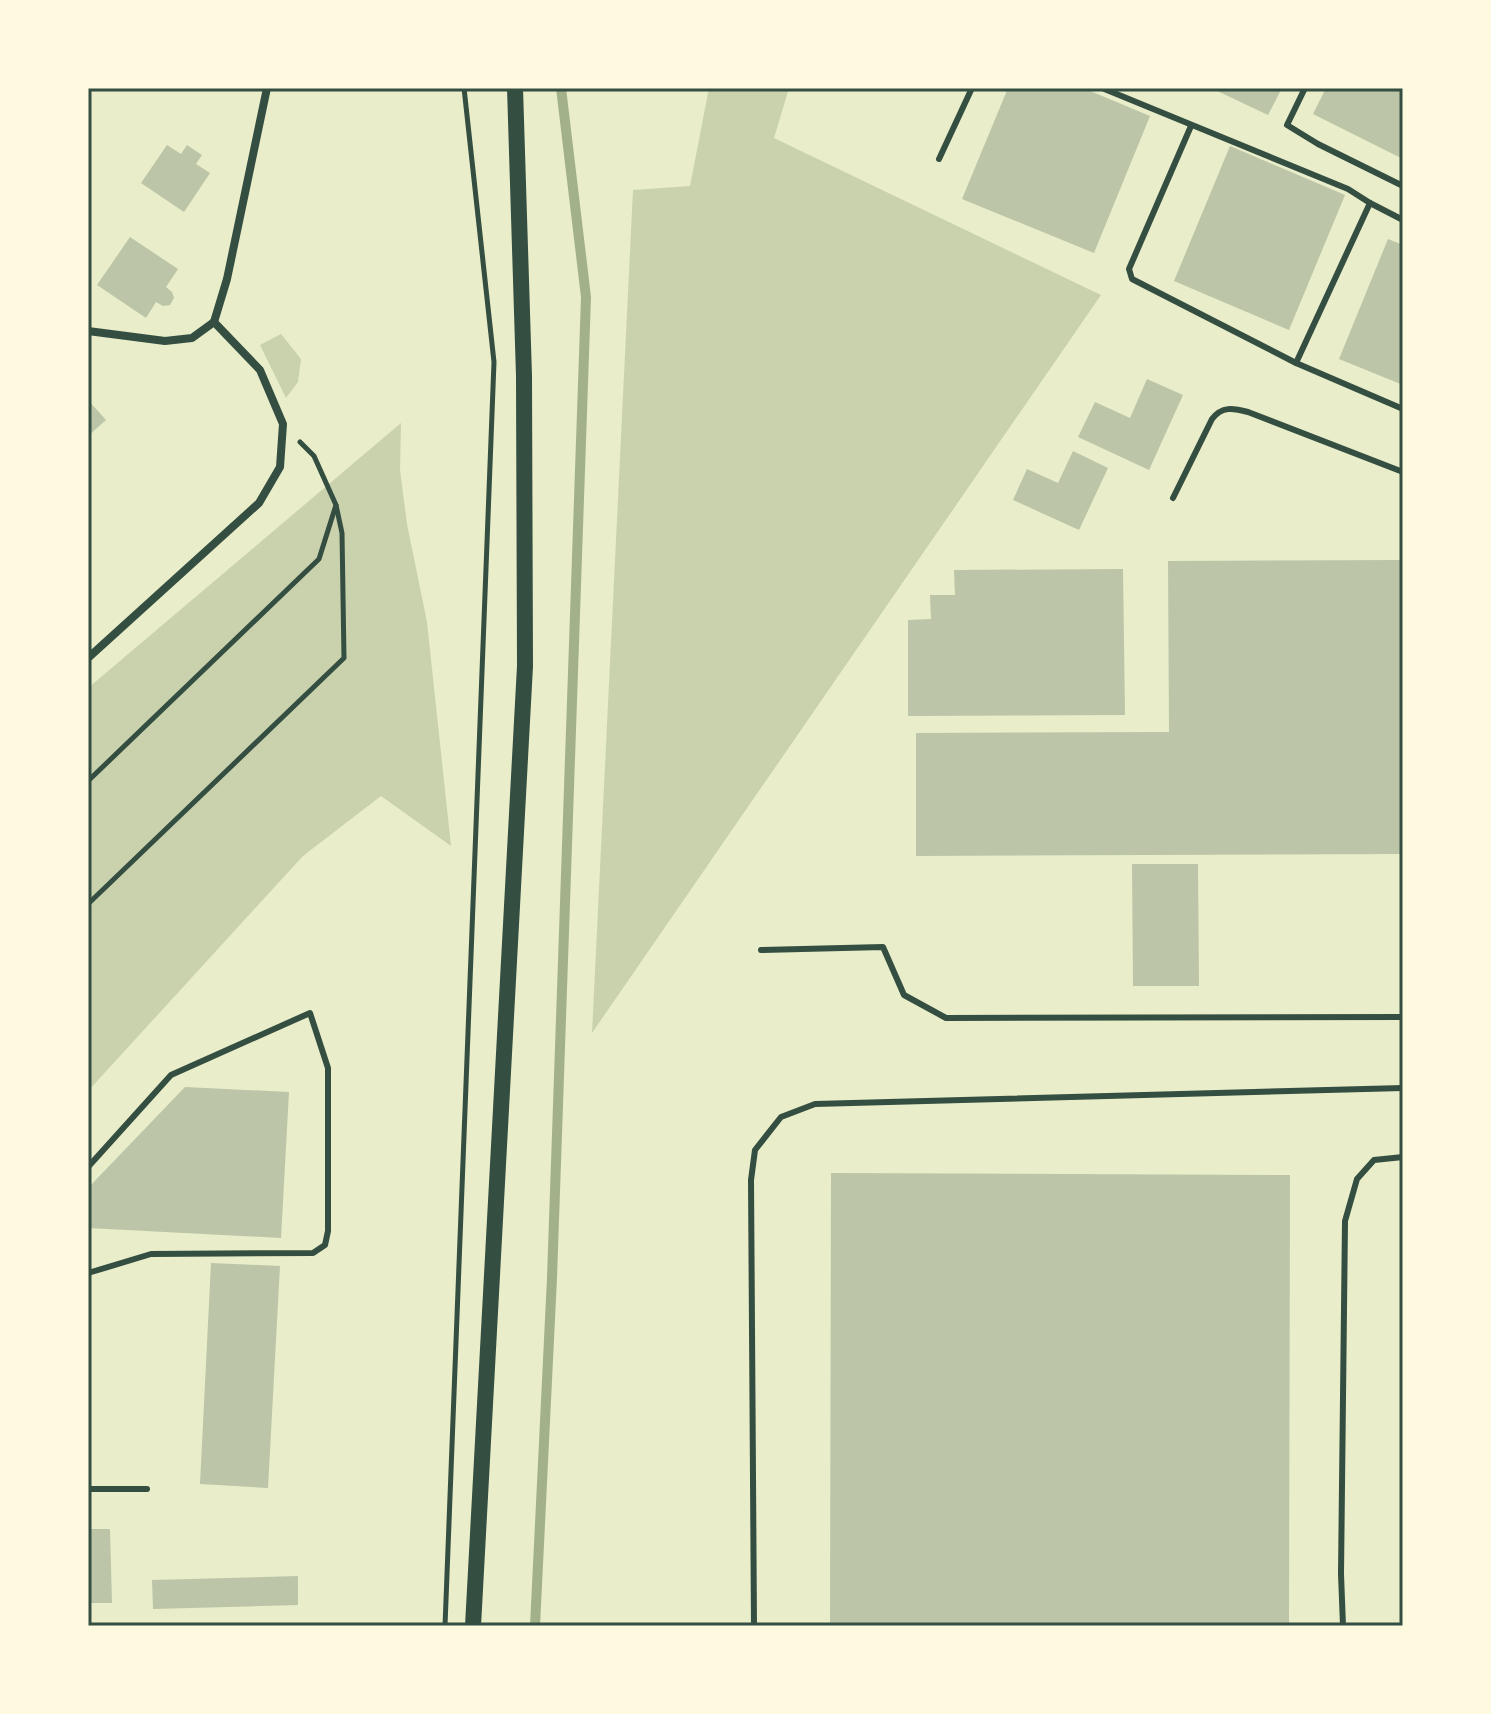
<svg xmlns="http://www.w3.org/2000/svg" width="1491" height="1714" viewBox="0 0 1491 1714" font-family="'Sofia Sans Condensed',sans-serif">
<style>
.green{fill:#cad2ad}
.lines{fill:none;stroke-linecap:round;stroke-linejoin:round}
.stream{stroke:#a3b18a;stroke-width:10}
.building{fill:#bcc5a7}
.path{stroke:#344e41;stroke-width:5}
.service{stroke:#344e41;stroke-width:6}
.minor{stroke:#344e41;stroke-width:8}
.secondary{stroke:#344e41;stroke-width:16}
.neatline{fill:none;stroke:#344e41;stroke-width:3}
</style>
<rect width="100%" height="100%" fill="#e9edc9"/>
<!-- green -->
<g class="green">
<path d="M 709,88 L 789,88 L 774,138 L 1101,295 L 592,1033 L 633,190 L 690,186 Z"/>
<path d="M 281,334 L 301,359 L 298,382 L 286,398 L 260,345 Z"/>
<path d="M 401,423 L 400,470 L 407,524 L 427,622 L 451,846 L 381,796 L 303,856 L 88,1091 L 88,688 Z"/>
</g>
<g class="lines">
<!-- stream -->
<path class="stream" d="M 535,1626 L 552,1278 L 586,297 L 561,88"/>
</g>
<!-- building -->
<g class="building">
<path d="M 1008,88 L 1083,88 L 1150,116 L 1094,253 L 962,199 Z"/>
<path d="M 1211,88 L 1282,88 L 1268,115 Z"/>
<path d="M 1326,88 L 1403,88 L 1403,159 L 1313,114 Z"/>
<path d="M 167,145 L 181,154 L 187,145 L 202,155 L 196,164 L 210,173 L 184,212 L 141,183 Z"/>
<path d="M 1230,146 L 1345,195 L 1289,330 L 1174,281 Z"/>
<path d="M 130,237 L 178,269 L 166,287 L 172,292 L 174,298 L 170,305 L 163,306 L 156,302 L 146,318 L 97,285 Z"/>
<path d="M 1388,239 L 1403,245 L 1403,385 L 1339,359 Z"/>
<path d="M 1147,379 L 1183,395 L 1149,470 L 1078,437 L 1095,402 L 1130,418 Z"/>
<path d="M 88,400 L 106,420 L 88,436 Z"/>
<path d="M 1073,451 L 1108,468 L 1079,530 L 1013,500 L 1027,469 L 1058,483 Z"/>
<path d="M 1403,560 L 1403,854 L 916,856 L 916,733 L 1169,732 L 1168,561 Z"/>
<path d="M 1123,569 L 1125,715 L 908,716 L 908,620 L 931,619 L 930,595 L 955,595 L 954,570 Z"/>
<path d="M 1132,864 L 1198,864 L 1199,986 L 1133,986 Z"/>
<path d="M 185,1087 L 289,1092 L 281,1238 L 88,1228 L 88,1188 Z"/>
<path d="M 831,1173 L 1290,1175 L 1289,1626 L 830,1626 Z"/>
<path d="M 211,1263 L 280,1266 L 268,1488 L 200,1484 Z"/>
<path d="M 88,1529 L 110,1529 L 112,1603 L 88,1603 Z"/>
<path d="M 298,1576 L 298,1605 L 153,1609 L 152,1580 Z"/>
</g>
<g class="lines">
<!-- path -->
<g class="path">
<path d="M 88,781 L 319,559 L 336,505 L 314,456 L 300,442"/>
<path d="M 88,904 L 344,658 L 342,533 L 336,505"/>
<path d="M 445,1626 L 494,362 L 464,88"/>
</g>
<!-- service -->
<g class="service">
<path d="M 1102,88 L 1348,189 L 1370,203"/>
<path d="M 1305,88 L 1287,125 L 1318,144 L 1403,186"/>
<path d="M 1191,126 L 1129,269 L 1132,279 L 1296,363"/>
<path d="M 939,159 L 972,88"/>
<path d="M 1403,220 L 1370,203 L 1296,363 L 1403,409"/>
<path d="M 1173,498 L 1212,419 C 1222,406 1233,408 1248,412 L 1403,472"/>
<path d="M 761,950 L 883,947 L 904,995 L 946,1018 L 1403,1017"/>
<path d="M 88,1167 L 171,1075 L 310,1013 L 328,1068 L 328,1231 L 325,1245 L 313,1253 L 151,1254 L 88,1273"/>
<path d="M 88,1489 L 147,1489"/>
<path d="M 754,1626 L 751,1180 L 755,1150 L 781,1117 L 815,1104 L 1403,1088"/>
<path d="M 1343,1626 L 1341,1574 L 1345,1221 L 1357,1179 L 1374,1160 L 1403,1157"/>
</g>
<!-- minor -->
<g class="minor">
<path d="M 214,322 L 227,279 L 267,88"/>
<path d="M 88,331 L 165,341 L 192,338 L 214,322"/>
<path d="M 88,658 L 259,503 L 280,467 L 283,424 L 260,370 L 214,322"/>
</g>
<!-- secondary -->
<path class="secondary" d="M 473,1626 L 525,666 L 524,376 L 515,88"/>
</g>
<!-- border -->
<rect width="1491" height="1714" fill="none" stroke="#fefae0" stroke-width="180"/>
<rect x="90" y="90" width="1311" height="1534" class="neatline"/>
</svg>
